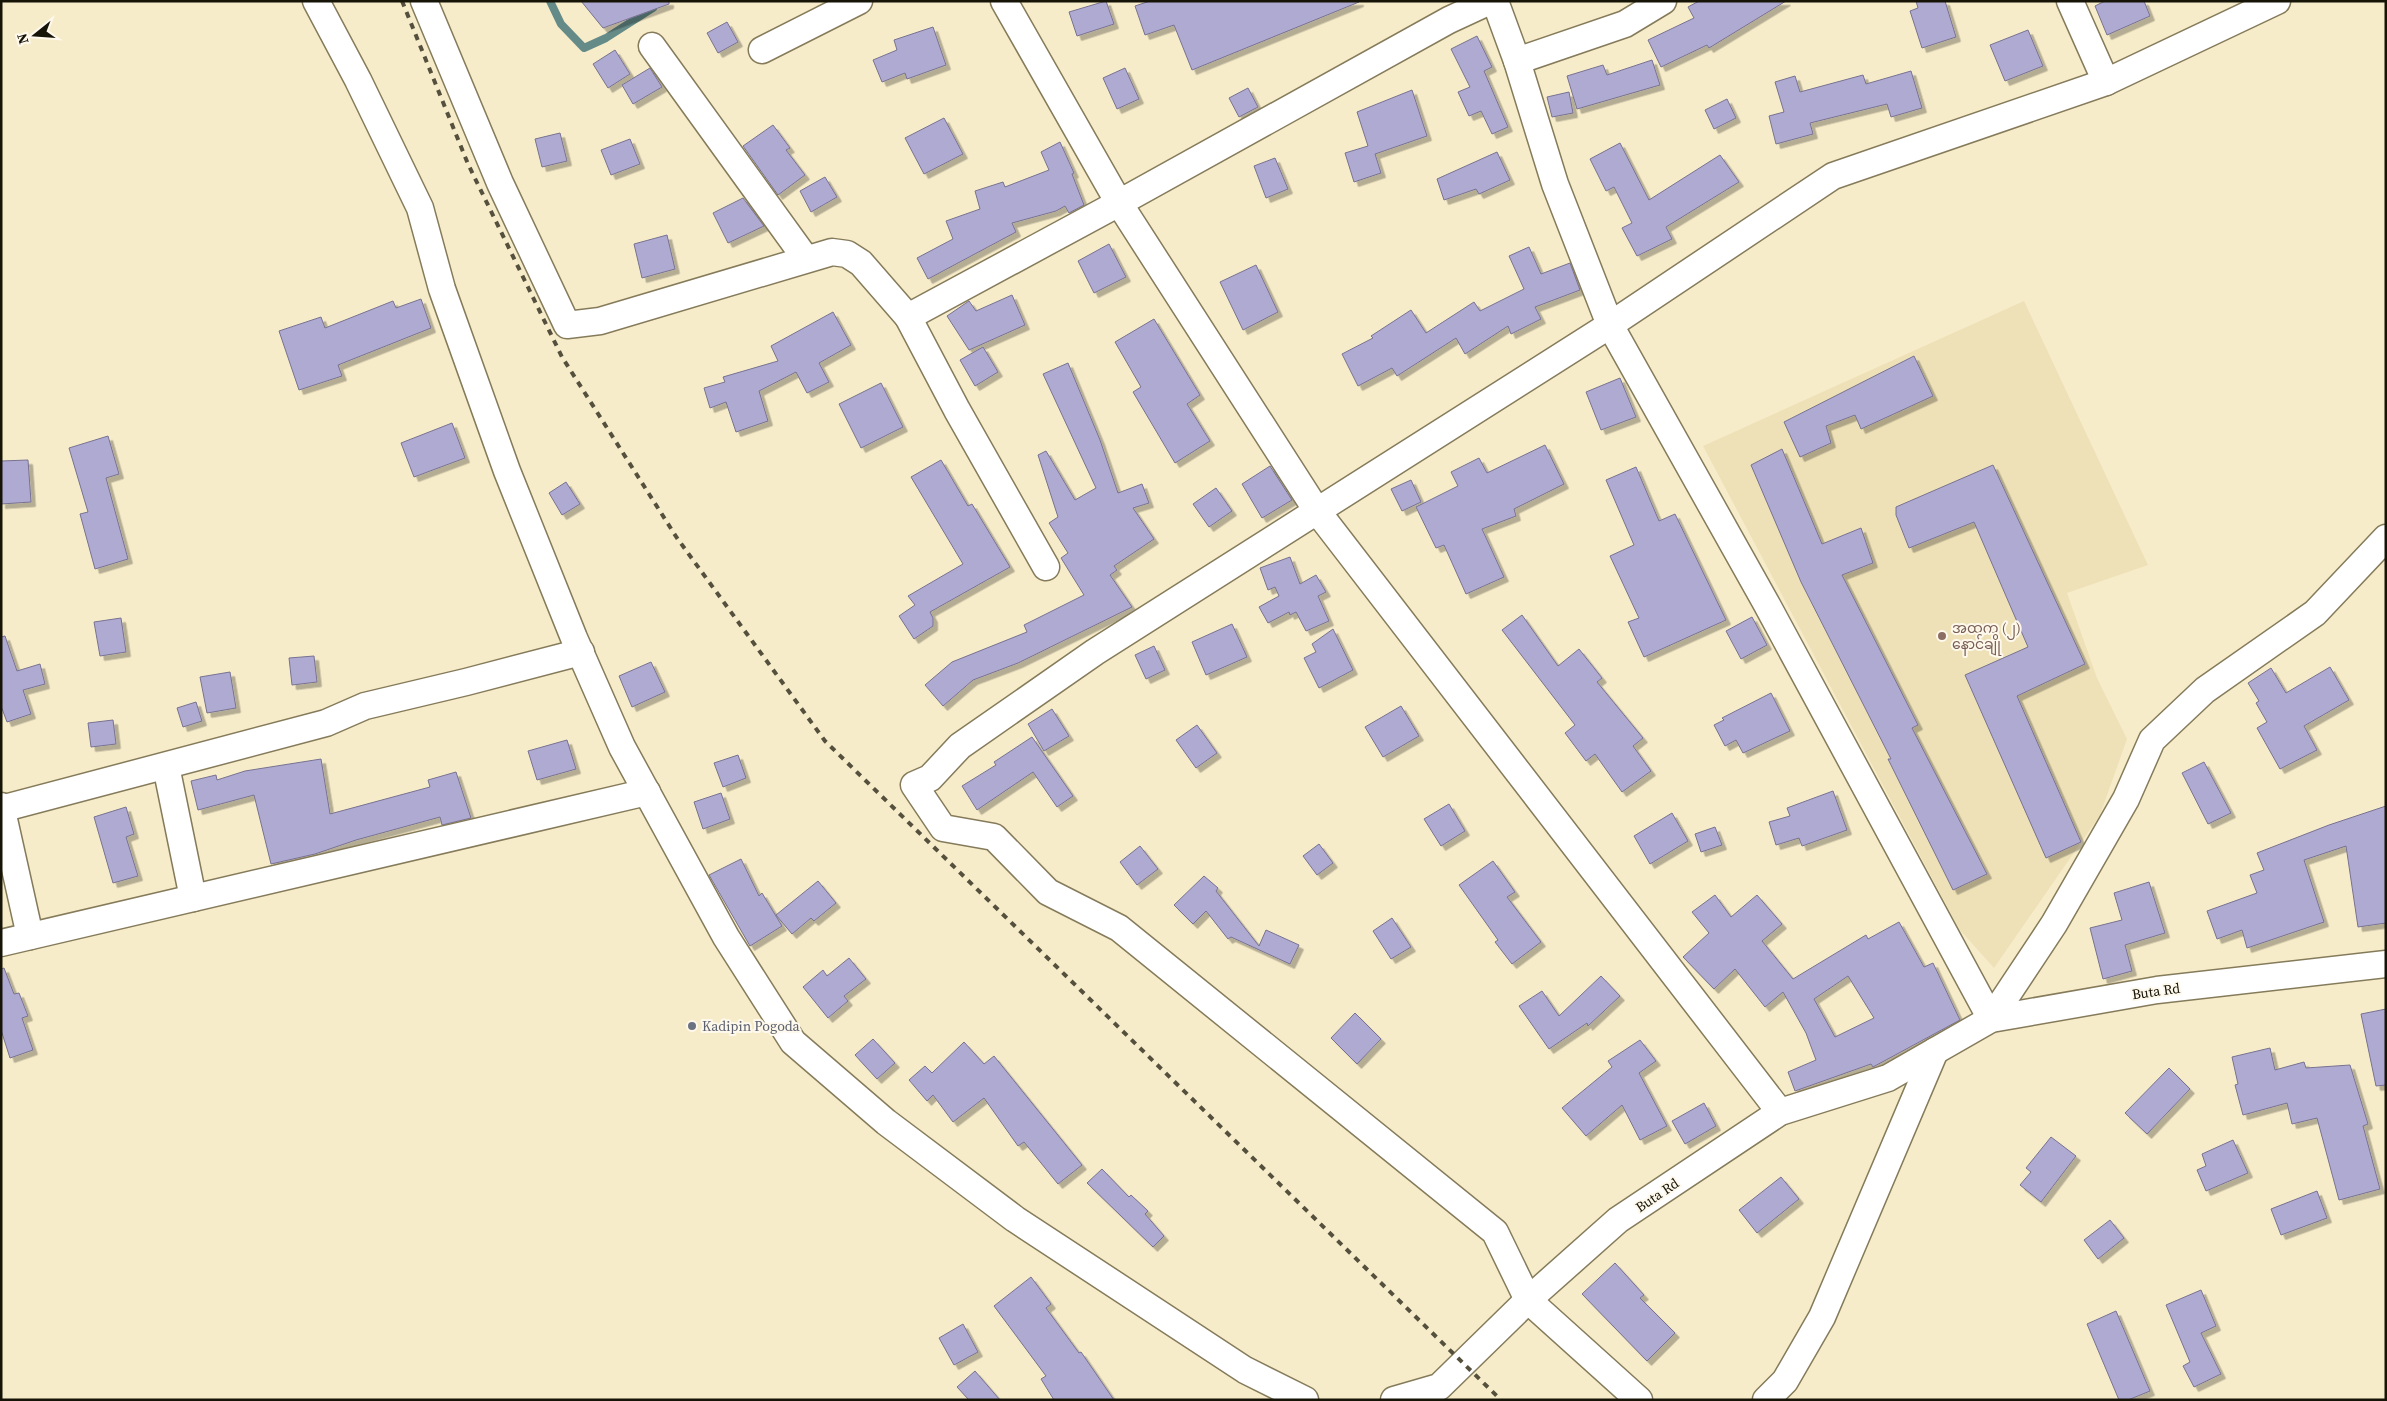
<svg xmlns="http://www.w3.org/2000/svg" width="2387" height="1401" viewBox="0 0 2387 1401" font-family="'Source Serif 4','Noto Sans Myanmar',serif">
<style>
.built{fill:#eee1b7}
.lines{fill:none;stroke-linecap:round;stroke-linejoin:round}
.stream{stroke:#658b88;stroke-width:8}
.building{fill:#afaad2;stroke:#777291;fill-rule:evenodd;filter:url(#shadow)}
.minor-casing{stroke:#857b5b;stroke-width:29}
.minor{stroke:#fff;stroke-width:26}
.rail{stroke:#55503e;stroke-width:4;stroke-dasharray:6 6;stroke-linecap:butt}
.education-dot{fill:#8d6e63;stroke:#fef9ec;stroke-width:2}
.worship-dot{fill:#6b7280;stroke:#fef9ec;stroke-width:2}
.labels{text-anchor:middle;stroke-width:4;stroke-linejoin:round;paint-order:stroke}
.education-label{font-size:14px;fill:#785e54;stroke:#fef9ec;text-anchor:start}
.street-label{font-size:14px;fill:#161307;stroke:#fef9ec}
.worship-label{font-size:14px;fill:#5b616d;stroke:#fef9ec;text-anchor:start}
</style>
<defs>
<filter id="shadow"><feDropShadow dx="4.5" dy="4.5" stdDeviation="0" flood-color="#0004"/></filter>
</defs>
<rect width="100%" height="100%" fill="#f7ecc9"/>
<!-- built -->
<path class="built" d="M 2024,301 L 2148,565 L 2067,593 L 2097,678 L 2127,739 L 2100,815 L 1994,968 L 1959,929 L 1703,446 Z"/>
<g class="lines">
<!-- stream -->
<path class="stream" d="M 550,1 L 561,24 L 584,48 L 606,38 L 653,8"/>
</g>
<!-- building -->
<g class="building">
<path d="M 581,1 L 669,1 L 669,4 L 603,28 Z"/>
<path d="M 1106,1 L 1114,24 L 1077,36 L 1069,12 Z"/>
<path d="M 1150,1 L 1359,1 L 1359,2 L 1192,70 L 1174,25 L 1145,35 L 1135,6 Z"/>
<path d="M 1699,1 L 1786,1 L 1709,48 L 1707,45 L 1661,67 L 1648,40 L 1694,18 L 1688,7 Z"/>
<path d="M 1916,1 L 1945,1 L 1956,37 L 1922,48 L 1910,11 L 1918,8 Z"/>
<path d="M 2105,1 L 2144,1 L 2150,16 L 2107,35 L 2095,6 Z"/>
<path d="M 727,22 L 738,42 L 718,53 L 707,33 Z"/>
<path d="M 933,27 L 946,65 L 907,79 L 905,73 L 882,82 L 873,60 L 897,50 L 894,40 Z"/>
<path d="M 2028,30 L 2043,66 L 2005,81 L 1990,45 Z"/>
<path d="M 1477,36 L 1492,67 L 1484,71 L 1508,127 L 1492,134 L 1481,111 L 1469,116 L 1458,92 L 1470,87 L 1451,49 Z"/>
<path d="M 615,50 L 630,74 L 608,88 L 593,64 Z"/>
<path d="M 1652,60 L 1660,85 L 1577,109 L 1567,76 L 1603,65 L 1607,75 Z"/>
<path d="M 650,68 L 662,87 L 633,104 L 622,85 Z"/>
<path d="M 1125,68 L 1139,99 L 1117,109 L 1103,78 Z"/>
<path d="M 1911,71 L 1922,108 L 1891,117 L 1887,104 L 1810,123 L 1813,134 L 1776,144 L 1769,116 L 1784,112 L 1775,82 L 1795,76 L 1800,92 L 1863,75 L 1866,84 Z"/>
<path d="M 1248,88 L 1258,107 L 1239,117 L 1229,98 Z"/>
<path d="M 1412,90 L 1427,136 L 1375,154 L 1381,173 L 1354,182 L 1345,153 L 1368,146 L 1357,112 Z"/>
<path d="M 1569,92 L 1573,113 L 1552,117 L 1547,97 Z"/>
<path d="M 1727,99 L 1736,118 L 1714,129 L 1705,110 Z"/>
<path d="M 944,118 L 963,154 L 924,174 L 905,138 Z"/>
<path d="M 773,125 L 790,148 L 786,150 L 805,175 L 778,195 L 743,146 Z"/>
<path d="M 560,133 L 567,161 L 542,167 L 535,139 Z"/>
<path d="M 630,139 L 640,164 L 611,175 L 601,150 Z"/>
<path d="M 1060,142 L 1074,173 L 1072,174 L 1084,205 L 1069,213 L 1065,206 L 1056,211 L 1012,223 L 1016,232 L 928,279 L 917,258 L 953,239 L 946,221 L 980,209 L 975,191 L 1003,182 L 1005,187 L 1049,170 L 1041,152 Z"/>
<path d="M 1620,143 L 1649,200 L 1720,155 L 1739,182 L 1666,227 L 1672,239 L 1637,256 L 1622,228 L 1632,223 L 1614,187 L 1606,191 L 1590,159 Z"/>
<path d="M 1497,152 L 1510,180 L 1479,194 L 1476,189 L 1444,200 L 1437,179 Z"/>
<path d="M 1275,158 L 1288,189 L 1266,198 L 1254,166 Z"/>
<path d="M 825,177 L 837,197 L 811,212 L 800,191 Z"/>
<path d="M 743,198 L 764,226 L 728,243 L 713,213 Z"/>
<path d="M 667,235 L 675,269 L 642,278 L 634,244 Z"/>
<path d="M 1109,244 L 1126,277 L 1094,293 L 1078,261 Z"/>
<path d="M 1529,247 L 1541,274 L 1570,263 L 1580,290 L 1535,307 L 1541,319 L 1511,334 L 1508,326 L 1465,354 L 1456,338 L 1397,376 L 1392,368 L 1358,386 L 1342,354 L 1373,338 L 1371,336 L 1411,310 L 1426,333 L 1474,302 L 1480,311 L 1524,289 L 1509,256 Z"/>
<path d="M 1256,265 L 1278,312 L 1243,330 L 1220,282 Z"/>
<path d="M 1012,295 L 1025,325 L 969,350 L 947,316 L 969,301 L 976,311 Z"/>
<path d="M 421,299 L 431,328 L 338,365 L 342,376 L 299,390 L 279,331 L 321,317 L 325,328 L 393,301 L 396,308 Z"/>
<path d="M 833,312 L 851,345 L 819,363 L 829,382 L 807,393 L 796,372 L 759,391 L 768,421 L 736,432 L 726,402 L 710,408 L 704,388 L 725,382 L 723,377 L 778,361 L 771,346 Z"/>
<path d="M 1154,319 L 1200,395 L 1187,404 L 1210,441 L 1175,463 L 1133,392 L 1141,387 L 1115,342 Z"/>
<path d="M 983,347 L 998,372 L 975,386 L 960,360 Z"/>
<path d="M 1914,356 L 1933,396 L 1861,429 L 1855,415 L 1826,426 L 1831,443 L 1800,457 L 1784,422 Z"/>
<path d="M 1068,363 L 1100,440 L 1118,493 L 1142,484 L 1149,503 L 1133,508 L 1154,539 L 1114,566 L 1117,570 L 1110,575 L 1132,607 L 1018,663 L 973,680 L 943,706 L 925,685 L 952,662 L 1027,632 L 1024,625 L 1084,595 L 1061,558 L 1068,553 L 1049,523 L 1058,517 L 1038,455 L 1046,451 L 1075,500 L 1096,488 L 1043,374 Z"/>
<path d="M 1620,378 L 1636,417 L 1601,430 L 1586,392 Z"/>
<path d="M 881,383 L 903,427 L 861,448 L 839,404 Z"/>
<path d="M 452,423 L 465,458 L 414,477 L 401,443 Z"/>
<path d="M 108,436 L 119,474 L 106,478 L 128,559 L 95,569 L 80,514 L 88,512 L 69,448 Z"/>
<path d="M 1545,445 L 1564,484 L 1514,509 L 1516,516 L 1482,529 L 1504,577 L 1466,594 L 1444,545 L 1436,548 L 1416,507 L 1458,486 L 1451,472 L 1479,458 L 1487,473 Z"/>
<path d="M 1782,449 L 1822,544 L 1861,528 L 1873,563 L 1842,575 L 1918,725 L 1912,728 L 1987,874 L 1953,890 L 1888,759 L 1891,759 L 1801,582 L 1751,465 Z"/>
<path d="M 28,460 L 31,502 L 1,504 L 1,461 Z"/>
<path d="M 941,460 L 968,506 L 972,504 L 1010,567 L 930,612 L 933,618 L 933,626 L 914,639 L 899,616 L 915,605 L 908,596 L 963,564 L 911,477 Z"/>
<path d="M 1993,465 L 2085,664 L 2017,696 L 2081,842 L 2046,858 L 1965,675 L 2028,647 L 1974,522 L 1909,548 L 1896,515 L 1896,507 Z"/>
<path d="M 1270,466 L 1292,500 L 1262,518 L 1242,484 Z"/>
<path d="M 1636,467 L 1659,521 L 1675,514 L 1726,620 L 1644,657 L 1628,622 L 1639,618 L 1610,556 L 1634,545 L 1606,480 Z"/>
<path d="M 1411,480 L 1421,502 L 1402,511 L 1391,489 Z"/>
<path d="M 566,482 L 580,504 L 562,515 L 549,493 Z"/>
<path d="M 1216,488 L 1232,511 L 1209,527 L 1193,504 Z"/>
<path d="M 1290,557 L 1300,584 L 1316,575 L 1326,592 L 1318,596 L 1329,621 L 1306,631 L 1296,612 L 1290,615 L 1289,612 L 1268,623 L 1259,607 L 1279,596 L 1275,587 L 1268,590 L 1260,568 Z"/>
<path d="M 1522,615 L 1558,666 L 1579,649 L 1602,678 L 1597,682 L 1643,738 L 1633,746 L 1651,771 L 1622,792 L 1595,754 L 1586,761 L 1565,733 L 1575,725 L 1502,630 Z"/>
<path d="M 1752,617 L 1767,645 L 1741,659 L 1726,631 Z"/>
<path d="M 121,618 L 126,652 L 100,656 L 94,622 Z"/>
<path d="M 1232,624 L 1247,657 L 1206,675 L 1192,642 Z"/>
<path d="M 1333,629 L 1353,670 L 1319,688 L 1304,658 L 1316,652 L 1312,644 Z"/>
<path d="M 5,636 L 17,671 L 40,664 L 45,684 L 23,690 L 31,714 L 7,722 L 1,706 L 1,637 Z"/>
<path d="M 1154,646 L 1165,670 L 1146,679 L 1135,655 Z"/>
<path d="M 314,656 L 317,682 L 292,685 L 289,658 Z"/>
<path d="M 651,662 L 665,692 L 632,707 L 619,676 Z"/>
<path d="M 2330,667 L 2349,700 L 2304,726 L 2317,750 L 2280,769 L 2257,728 L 2267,722 L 2256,703 L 2259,701 L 2248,683 L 2271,668 L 2286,693 Z"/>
<path d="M 230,672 L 236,708 L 207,713 L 200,677 Z"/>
<path d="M 1771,693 L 1790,731 L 1743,753 L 1736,740 L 1725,746 L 1714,725 L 1724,720 L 1722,718 Z"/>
<path d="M 196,702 L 202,721 L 183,727 L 177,708 Z"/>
<path d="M 1401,706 L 1419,736 L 1383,757 L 1365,727 Z"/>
<path d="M 1052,709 L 1069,736 L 1044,751 L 1028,724 Z"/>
<path d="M 113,720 L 116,744 L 91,747 L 88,723 Z"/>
<path d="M 1197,725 L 1217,753 L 1196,768 L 1176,740 Z"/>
<path d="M 1032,737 L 1073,796 L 1057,807 L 1033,772 L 977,810 L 962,786 L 996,765 L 994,762 Z"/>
<path d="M 567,740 L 576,769 L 537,780 L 528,751 Z"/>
<path d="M 738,755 L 746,778 L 723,787 L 714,763 Z"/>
<path d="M 321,759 L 330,814 L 430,787 L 428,780 L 456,772 L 471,818 L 442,825 L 440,817 L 356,840 L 315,854 L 271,864 L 254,795 L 198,810 L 191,781 L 216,775 L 217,780 L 245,771 Z"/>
<path d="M 2204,762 L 2231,813 L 2208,824 L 2182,773 Z"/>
<path d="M 1833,791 L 1847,830 L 1802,846 L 1799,838 L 1776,845 L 1769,822 L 1790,816 L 1787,808 Z"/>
<path d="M 721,793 L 730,819 L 703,829 L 694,802 Z"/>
<path d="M 1449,804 L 1465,831 L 1441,846 L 1424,819 Z"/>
<path d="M 2386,806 L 2386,923 L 2358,927 L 2346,846 L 2304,860 L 2324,922 L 2247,948 L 2242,930 L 2217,939 L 2207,911 L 2257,893 L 2250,875 L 2264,870 L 2257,853 L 2329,825 Z"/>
<path d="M 126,807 L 134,834 L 126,837 L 138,876 L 113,883 L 94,817 Z"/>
<path d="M 1672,813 L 1688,841 L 1650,864 L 1634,836 Z"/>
<path d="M 1715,827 L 1722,845 L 1701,852 L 1695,834 Z"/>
<path d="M 1319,844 L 1333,863 L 1317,875 L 1303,856 Z"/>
<path d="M 1140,846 L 1158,869 L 1137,885 L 1120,862 Z"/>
<path d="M 741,859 L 759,896 L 762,893 L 782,926 L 750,946 L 709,875 Z"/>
<path d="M 1493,861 L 1515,892 L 1507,897 L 1541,942 L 1512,964 L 1495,942 L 1498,940 L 1459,885 Z"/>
<path d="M 1204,876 L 1218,888 L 1216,891 L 1259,946 L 1266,930 L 1299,945 L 1290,964 L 1231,937 L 1228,939 L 1206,911 L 1193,924 L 1174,905 Z"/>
<path d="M 818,881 L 836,903 L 814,921 L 811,918 L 792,934 L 776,915 Z"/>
<path d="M 2149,882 L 2165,933 L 2125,945 L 2132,971 L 2103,979 L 2090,928 L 2122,920 L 2114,893 Z"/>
<path d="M 1715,895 L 1731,917 L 1757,895 L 1782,924 L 1762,941 L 1793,979 L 1866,935 L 1868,939 L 1899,922 L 1924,967 L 1933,963 L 1960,1020 L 1873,1067 L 1871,1064 L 1795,1091 L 1788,1072 L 1816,1060 L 1806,1033 L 1783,992 L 1765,1007 L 1735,969 L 1714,989 L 1683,957 L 1709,933 L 1692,912 ZM 1848,976 L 1874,1018 L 1835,1037 L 1814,999 Z"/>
<path d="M 1392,918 L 1411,947 L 1391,959 L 1373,931 Z"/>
<path d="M 849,958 L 866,979 L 844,996 L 848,1001 L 828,1018 L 803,987 L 823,970 L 827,976 Z"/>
<path d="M 4,968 L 14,994 L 19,993 L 28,1016 L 22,1018 L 33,1050 L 10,1058 L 1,1030 L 1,969 Z"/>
<path d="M 1601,976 L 1620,996 L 1588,1026 L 1587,1023 L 1549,1049 L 1519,1006 L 1542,991 L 1559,1016 Z"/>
<path d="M 2386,1009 L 2386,1085 L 2376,1086 L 2361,1014 Z"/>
<path d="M 1355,1013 L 1381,1039 L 1357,1064 L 1331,1038 Z"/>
<path d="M 873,1039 L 895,1063 L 877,1079 L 855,1055 Z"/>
<path d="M 1640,1040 L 1656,1061 L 1639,1073 L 1667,1126 L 1640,1140 L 1622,1105 L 1586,1136 L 1562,1108 L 1612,1067 L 1608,1061 Z"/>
<path d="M 964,1042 L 984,1064 L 994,1056 L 1082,1165 L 1058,1184 L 1024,1142 L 1018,1146 L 984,1098 L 953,1122 L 933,1095 L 927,1101 L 909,1080 L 925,1066 L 932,1073 Z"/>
<path d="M 2270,1048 L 2275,1070 L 2304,1062 L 2306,1068 L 2350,1065 L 2368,1124 L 2363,1126 L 2380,1189 L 2339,1200 L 2317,1118 L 2292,1124 L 2287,1103 L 2243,1115 L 2235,1085 L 2238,1084 L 2232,1057 Z"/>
<path d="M 2169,1068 L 2190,1089 L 2147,1134 L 2125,1113 Z"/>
<path d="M 1704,1103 L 1716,1126 L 1685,1144 L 1672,1121 Z"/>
<path d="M 2051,1137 L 2076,1156 L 2041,1202 L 2020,1185 L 2031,1172 L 2026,1168 Z"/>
<path d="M 2233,1140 L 2248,1173 L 2206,1191 L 2197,1170 L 2206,1166 L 2202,1154 Z"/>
<path d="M 1102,1169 L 1129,1197 L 1131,1195 L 1148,1211 L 1145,1214 L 1164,1236 L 1153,1247 L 1087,1183 Z"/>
<path d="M 1781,1177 L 1799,1199 L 1757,1233 L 1739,1210 Z"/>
<path d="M 2317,1191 L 2327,1218 L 2281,1235 L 2271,1209 Z"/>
<path d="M 2110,1220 L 2124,1238 L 2098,1259 L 2084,1240 Z"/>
<path d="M 1615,1263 L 1644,1295 L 1640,1298 L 1675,1333 L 1647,1361 L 1582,1294 Z"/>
<path d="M 1031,1277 L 1051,1304 L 1046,1308 L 1079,1353 L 1081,1352 L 1114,1400 L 1054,1400 L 1041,1379 L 1046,1376 L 994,1306 Z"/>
<path d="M 2201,1290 L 2216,1326 L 2201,1333 L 2221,1374 L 2194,1387 L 2183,1366 L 2190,1362 L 2166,1305 Z"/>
<path d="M 2116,1311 L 2150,1391 L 2128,1400 L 2119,1400 L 2087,1324 Z"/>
<path d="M 963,1324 L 978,1352 L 954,1365 L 939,1338 Z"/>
<path d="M 975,1371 L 1000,1400 L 969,1400 L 957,1387 Z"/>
</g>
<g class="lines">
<!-- minor casing -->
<g class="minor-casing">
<g id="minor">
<path d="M 316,1 L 358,80 L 420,208 L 442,289 L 507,471 L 574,638 L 622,747 L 726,937 L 793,1042 L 886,1122 L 1015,1219 L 1245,1370 L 1305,1400"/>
<path d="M 424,1 L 500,183 L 567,325 L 600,321 L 832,252 L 847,254 L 861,263 L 908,317 L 957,410 L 1046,567"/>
<path d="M 1004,1 L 1119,203 L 1317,511 L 1780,1112"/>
<path d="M 1495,1 L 1517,61 L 1555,184 L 1610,325 L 1766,603 L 1991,1019 L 2054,924 L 2126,799 L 2152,740 L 2205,690 L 2315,613 L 2386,538"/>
<path d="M 2070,1 L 2106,82"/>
<path d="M 652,46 L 806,259"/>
<path d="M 762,50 L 859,1"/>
<path d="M 1517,61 L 1625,24 L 1663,1"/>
<path d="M 908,317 L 1119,203 L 1449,20 L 1490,1"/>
<path d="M 166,766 L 193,898"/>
<path d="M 1,806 L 30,936"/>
<path d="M 1,809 L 326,723 L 365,706 L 466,682 L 581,652"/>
<path d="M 1,943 L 647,792"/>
<path d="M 1394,1400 L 1439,1387 L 1528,1300 L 1618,1220 L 1780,1112 L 1888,1078 L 1991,1019 L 2157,990 L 2386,964"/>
<path d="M 1639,1400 L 1528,1300 L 1495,1232 L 1119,928 L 1048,892 L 994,837 L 943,828 L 914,785 L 930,778 L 960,746 L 1095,652 L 1610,325 L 1833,176 L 2106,82 L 2277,1"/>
<path d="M 1766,1400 L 1785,1381 L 1822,1317 L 1935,1051"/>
</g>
</g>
<!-- minor -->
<use href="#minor" class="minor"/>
<!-- rail -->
<path class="rail" d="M 402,1 L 468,164 L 562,357 L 677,538 L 825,741 L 1501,1400"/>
</g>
<!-- markers -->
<circle class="education-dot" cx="1942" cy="636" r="5"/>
<circle class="worship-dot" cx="692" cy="1026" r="5"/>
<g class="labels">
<!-- education labels -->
<g class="education-label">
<text x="1952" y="633">အထက (၂)<tspan x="1952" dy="16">နောင်ချို</tspan></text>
</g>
<!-- street labels -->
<g class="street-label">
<text transform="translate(2156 991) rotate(-8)" y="5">Buta Rd</text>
<text transform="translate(1657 1195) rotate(-34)" y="5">Buta Rd</text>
</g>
<!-- worship labels -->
<g class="worship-label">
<text x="702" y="1031">Kadipin Pogoda</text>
</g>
</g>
<!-- border -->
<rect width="2387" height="1401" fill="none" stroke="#161307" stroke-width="5"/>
<!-- north arrow -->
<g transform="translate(35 35) rotate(253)" stroke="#fef9ec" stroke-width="4" paint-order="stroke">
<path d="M0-4L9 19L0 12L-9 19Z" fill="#161307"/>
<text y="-8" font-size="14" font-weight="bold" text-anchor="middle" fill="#161307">N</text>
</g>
</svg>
